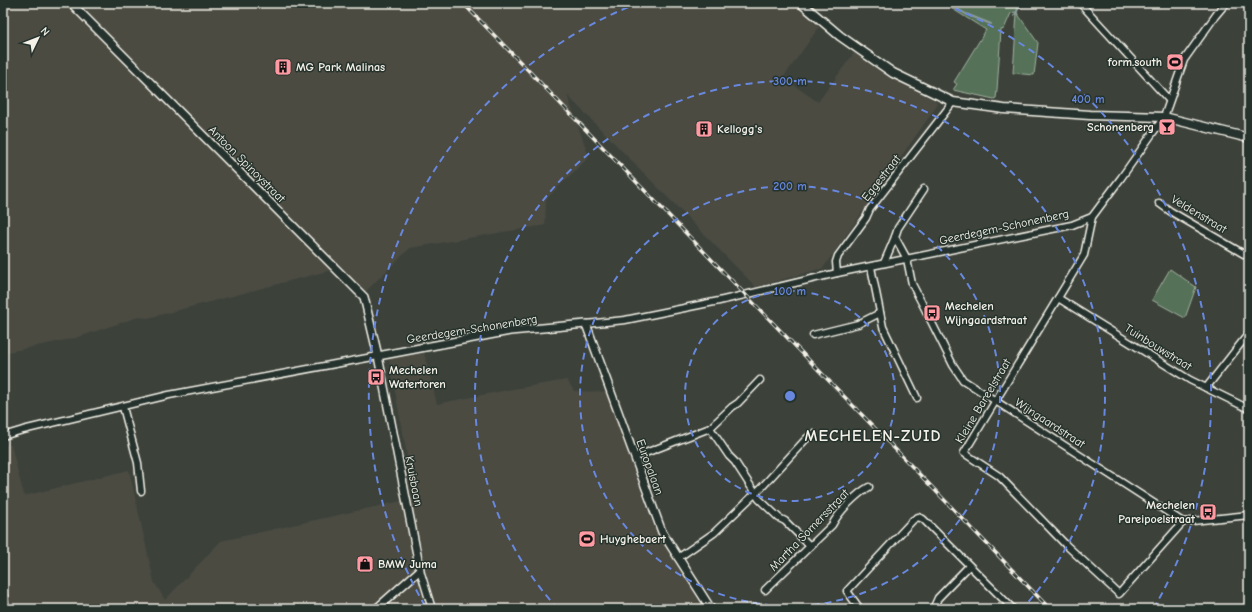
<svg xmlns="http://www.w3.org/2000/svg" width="1252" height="612" viewBox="0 0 1252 612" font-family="'Comic Neue',sans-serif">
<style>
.built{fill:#4b4c43}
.green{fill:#547158;stroke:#a4b1a0}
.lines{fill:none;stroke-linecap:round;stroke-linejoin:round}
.stream{stroke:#8d9d9f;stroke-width:2}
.minor-casing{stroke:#f4f1e8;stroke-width:9}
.tertiary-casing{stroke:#f4f1e8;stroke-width:10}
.secondary-casing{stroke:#f4f1e8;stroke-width:11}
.minor{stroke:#26332d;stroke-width:6}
.tertiary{stroke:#26332d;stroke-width:7}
.secondary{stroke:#26332d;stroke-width:8}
.rail-casing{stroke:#f4f1e8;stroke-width:3.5}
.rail{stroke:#26332d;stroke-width:2;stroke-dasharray:6;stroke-linecap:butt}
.ring{fill:none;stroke:#6887de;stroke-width:2;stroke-dasharray:7 5}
.labels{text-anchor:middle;stroke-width:3;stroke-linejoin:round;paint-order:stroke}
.poi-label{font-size:12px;font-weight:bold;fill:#f4f1e8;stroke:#26332d;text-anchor:start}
.street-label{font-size:12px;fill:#f4f1e8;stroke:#26332d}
.district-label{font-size:16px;font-weight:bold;letter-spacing:1px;fill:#f4f1e8;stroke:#26332d}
.centre{fill:#6887de;stroke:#26332d;stroke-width:2}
.ring-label{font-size:12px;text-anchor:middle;font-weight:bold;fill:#6887de;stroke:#26332d;stroke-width:3;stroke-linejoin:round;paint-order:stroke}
</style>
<rect width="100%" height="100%" fill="#3c423a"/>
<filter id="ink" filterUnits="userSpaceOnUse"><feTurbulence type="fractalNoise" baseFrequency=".025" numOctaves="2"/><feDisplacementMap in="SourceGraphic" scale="8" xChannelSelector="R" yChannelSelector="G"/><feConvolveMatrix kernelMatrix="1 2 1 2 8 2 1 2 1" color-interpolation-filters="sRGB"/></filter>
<g filter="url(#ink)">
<!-- built -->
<g class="built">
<path d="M 3,3 L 794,3 L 819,27 L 783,78 L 818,102 L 854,53 L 888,76 L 934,100 L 937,102 L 936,107 L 823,268 L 756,287 L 567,95 L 589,157 L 546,199 L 545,225 L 410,248 L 366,291 L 339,268 L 148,318 L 138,317 L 75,338 L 3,353 Z"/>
<path d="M 424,353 L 437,404 L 508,390 L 567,380 L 574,391 L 606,392 L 654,527 L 704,609 L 8,609 L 3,585 L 3,446 L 11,445 L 24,496 L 129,470 L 154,582 L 165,600 L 221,541 L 415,498 L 389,359 Z"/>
</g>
<!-- green -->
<g class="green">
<path d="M 943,3 L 1025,3 L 1016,12 L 1011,13 L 1004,29 L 1001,30 L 997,90 L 996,98 L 994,99 L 953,90 L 957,84 L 954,82 L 986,30 Z"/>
<path d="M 1017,13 L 1038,43 L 1034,75 L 1013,73 Z"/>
<path d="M 1170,269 L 1196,287 L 1185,318 L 1152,300 Z"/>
</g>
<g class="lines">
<!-- stream -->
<g class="stream">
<path d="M 947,3 L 966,14 L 991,24"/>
<path d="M 1014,16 L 1017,12 L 1019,3"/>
</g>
<!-- minor casing -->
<g class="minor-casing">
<g id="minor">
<path d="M 1080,3 L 1169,100"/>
<path d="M 1159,203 L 1170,211 L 1249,257"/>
<path d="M 1092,217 L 1084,255 L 964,453 L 999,476 L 1065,544 L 1119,594 L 1183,522"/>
<path d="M 895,237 L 907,259 L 912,284 L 925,309 L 953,365 L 963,380 L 1183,522 L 1249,515"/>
<path d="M 884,263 L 895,237 L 898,228 L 924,189"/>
<path d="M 871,267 L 883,327 L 917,398"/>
<path d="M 837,273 L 836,262 L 838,256 L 866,218 L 870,209 L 953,102"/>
<path d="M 1058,298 L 1190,380 L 1249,409"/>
<path d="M 586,324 L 625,320 L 719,301 L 837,273 L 1072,225 L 1092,217 L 1121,178 L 1164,117 L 1184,60 L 1216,15 L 1226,3"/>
<path d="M 813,335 L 858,324 L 880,313"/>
<path d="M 1206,388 L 1249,333"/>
<path d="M 123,407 L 138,463 L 141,491"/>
<path d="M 710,428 L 729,456 L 735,462 L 759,499 L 779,518 L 785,521 L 810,546"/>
<path d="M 3,436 L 23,430 L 169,395 L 378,356"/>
<path d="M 635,457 L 710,428 L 732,407 L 738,403 L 760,380"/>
<path d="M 678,558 L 714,533 L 762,487 L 806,439 L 813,434"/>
<path d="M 420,570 L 432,609"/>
<path d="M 765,590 L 832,525 C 839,512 856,494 869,487"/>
<path d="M 3,593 L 6,609"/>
<path d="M 860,609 L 847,591 L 913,520 L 918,517 L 923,519 L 1013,609"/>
<path d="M 933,609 L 938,598 L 969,566"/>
</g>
</g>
<!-- tertiary casing -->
<g class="tertiary-casing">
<g id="tertiary">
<path d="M 71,3 L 364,297 L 378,356 L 420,570 L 376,609"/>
<path d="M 378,356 L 510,331 L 586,324 L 662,532 L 711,609"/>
</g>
</g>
<!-- secondary casing -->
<g class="secondary-casing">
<path id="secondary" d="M 801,3 L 840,36 L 893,73 L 953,102 L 1004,109 L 1090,115 L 1164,117 L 1249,138"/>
</g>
<!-- minor -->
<use href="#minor" class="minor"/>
<!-- tertiary -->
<use href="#tertiary" class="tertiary"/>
<!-- secondary -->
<use href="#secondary" class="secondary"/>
<!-- rail casing -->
<g class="rail-casing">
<path id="rail" d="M 463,3 L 1050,609"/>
</g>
<!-- rail -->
<use href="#rail" class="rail"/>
</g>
</g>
<!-- distance rings -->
<g class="ring">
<circle cx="790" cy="396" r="105"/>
<circle cx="790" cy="396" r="210"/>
<path d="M558 609A315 315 0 1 1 1022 609"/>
<path d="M425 606A421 421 0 0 1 636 4M944 4A421 421 0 0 1 1155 606"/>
</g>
<!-- icons -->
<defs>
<g id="stadium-square" transform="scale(0.9)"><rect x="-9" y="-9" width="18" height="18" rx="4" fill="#ff9aa2" stroke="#26332d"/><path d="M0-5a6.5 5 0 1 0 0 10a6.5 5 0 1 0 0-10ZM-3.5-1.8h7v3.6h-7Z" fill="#111"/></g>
<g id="building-square" transform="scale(0.9)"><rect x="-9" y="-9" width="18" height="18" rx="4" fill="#ff9aa2" stroke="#26332d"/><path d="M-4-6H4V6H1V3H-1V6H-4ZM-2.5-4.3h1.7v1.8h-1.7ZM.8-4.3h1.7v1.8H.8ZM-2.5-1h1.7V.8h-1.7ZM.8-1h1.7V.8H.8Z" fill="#111"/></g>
<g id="bar-square" transform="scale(0.9)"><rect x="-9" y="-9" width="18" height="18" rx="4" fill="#ff9aa2" stroke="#26332d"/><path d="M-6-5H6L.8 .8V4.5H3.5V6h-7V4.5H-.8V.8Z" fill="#111"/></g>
<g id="bus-square" transform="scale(0.9)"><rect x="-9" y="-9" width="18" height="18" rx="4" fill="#ff9aa2" stroke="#26332d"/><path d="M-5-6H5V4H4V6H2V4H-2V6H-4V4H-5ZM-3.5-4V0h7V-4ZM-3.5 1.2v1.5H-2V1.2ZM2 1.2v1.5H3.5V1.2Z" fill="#111"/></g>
<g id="shop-square" transform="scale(0.9)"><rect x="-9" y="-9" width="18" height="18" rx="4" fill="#ff9aa2" stroke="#26332d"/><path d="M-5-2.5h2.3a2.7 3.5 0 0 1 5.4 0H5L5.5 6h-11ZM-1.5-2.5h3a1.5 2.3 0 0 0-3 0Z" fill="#111"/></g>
</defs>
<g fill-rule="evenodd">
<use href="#stadium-square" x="1175" y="62"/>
<use href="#building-square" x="283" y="67"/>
<use href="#bar-square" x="1167" y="127"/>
<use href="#building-square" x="704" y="129"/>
<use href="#bus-square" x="932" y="313"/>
<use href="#bus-square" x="376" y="377"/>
<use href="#bus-square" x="1208" y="512"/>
<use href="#stadium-square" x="587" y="539"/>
<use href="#shop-square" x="365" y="564"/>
</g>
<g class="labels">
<!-- poi labels -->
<g class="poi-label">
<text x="1162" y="66" text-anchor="end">form.south</text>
<text x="296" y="71">MG Park Malinas</text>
<text x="1154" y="131" text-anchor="end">Schonenberg</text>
<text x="717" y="133">Kellogg's</text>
<text x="945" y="310">Mechelen<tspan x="945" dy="14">Wijngaardstraat</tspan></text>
<text x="389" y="374">Mechelen<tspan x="389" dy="14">Watertoren</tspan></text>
<text x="1195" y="509" text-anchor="end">Mechelen<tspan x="1195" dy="14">Pareipoelstraat</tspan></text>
<text x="600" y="543">Huyghebaert</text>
<text x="378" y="568">BMW Juma</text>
</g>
<!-- street labels -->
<g class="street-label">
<text transform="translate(247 164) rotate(45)" y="4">Antoon Spinoystraat</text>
<text transform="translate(881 178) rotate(-52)" y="4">Eggestraat</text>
<text transform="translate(1199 214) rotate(31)" y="4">Veldenstraat</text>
<text transform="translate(1004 227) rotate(-12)" y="4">Geerdegem-Schonenberg</text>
<text transform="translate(472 329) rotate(-9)" y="4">Geerdegem-Schonenberg</text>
<text transform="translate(1158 347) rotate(32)" y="4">Tuinbouwstraat</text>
<text transform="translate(983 401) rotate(-59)" y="4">Kleine Bareelstraat</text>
<text transform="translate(1050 423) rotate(33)" y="4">Wijngaardstraat</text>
<text transform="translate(650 467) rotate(70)" y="4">Europalaan</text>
<text transform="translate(414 481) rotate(79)" y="4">Kruisbaan</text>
<text transform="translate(809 530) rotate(-46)" y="4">Martha Somersstraat</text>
</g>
<!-- district labels -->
<g class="district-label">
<text x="873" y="441">MECHELEN-ZUID</text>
</g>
</g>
<circle cx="790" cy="396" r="6" class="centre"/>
<g class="ring-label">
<text x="790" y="85">300 m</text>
<text x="1088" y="103">400 m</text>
<text x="790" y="190">200 m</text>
<text x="790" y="295">100 m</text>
</g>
<!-- margin -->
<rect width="1252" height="612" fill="none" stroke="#26332d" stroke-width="16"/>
<rect x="8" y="8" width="1236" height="596" fill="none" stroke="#f4f1e8" stroke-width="1.5" filter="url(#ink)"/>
<!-- north arrow -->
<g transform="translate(38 38) rotate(47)" stroke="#26332d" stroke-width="3" paint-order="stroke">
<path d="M0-3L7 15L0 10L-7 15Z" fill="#f4f1e8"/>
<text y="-6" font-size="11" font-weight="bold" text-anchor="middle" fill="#f4f1e8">N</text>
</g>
</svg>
